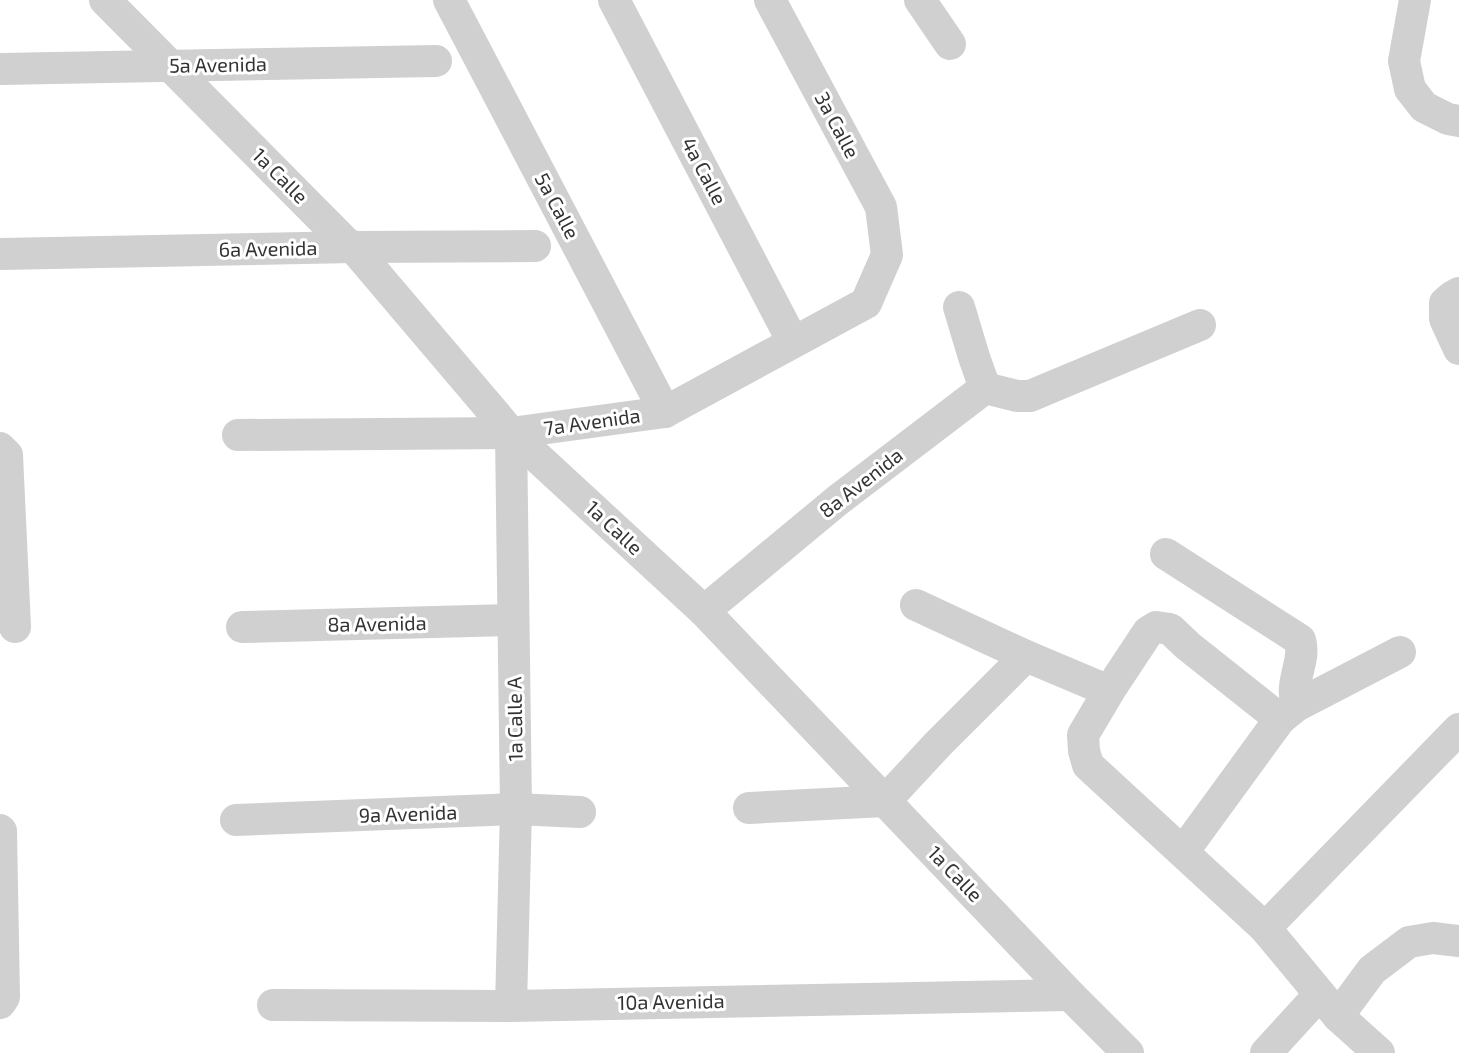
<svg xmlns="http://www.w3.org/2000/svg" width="1459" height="1053" viewBox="0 0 1459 1053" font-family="'Exo 2',sans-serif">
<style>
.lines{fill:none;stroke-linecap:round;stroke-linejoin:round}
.minor{stroke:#d0d0d0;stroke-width:32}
.labels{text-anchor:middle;stroke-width:6;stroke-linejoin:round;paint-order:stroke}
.street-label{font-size:20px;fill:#333;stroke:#fff}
</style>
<rect width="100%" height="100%" fill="#fff"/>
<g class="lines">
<!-- minor -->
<g class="minor">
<path d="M 105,0 L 346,243 L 353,247 L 511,433 L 704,611 L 1070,995 L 1128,1053"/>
<path d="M 449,0 L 665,412"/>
<path d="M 614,0 L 793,342"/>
<path d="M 920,0 L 950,44"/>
<path d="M 1415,0 L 1404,61 L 1410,89 L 1424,107 L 1448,119 L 1459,121"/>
<path d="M 0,69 L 436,61"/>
<path d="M 0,254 L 353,247 L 535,246"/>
<path d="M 1459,293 L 1452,297 L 1445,303 L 1445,319 L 1459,349"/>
<path d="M 959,307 L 974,357 L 985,388"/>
<path d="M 511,433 L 516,809 L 511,1006"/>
<path d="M 238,435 L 511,433 L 665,412 L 866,303 L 887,255 L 881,207 L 770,0"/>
<path d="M 0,448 L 7,455 L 15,627"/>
<path d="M 1166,554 L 1300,640 C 1305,655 1296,672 1295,687 C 1294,693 1296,700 1296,706"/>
<path d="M 916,605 L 1026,656 L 1109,691 L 1083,735 L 1084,751 L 1088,765 L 1265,928 L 1338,1016 L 1379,1053"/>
<path d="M 704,611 L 838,500 L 985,388 L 1017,396 L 1030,396 L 1200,325"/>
<path d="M 242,627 L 513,620"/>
<path d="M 1109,691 L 1148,632 L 1156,627 L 1170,629 L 1188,646 L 1280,719"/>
<path d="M 749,808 L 885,801 L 938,744 L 1026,656"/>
<path d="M 236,820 L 516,809 L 580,812"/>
<path d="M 0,830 L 1,831 L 4,997 L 0,1003"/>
<path d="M 1183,852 L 1280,719 L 1296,706 L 1400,652"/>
<path d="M 1265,928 L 1459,729"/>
<path d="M 273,1005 L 511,1006 L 1070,995"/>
<path d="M 1338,1016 L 1372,970 L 1409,942 L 1433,938 L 1459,941"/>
<path d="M 1266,1053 L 1319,995"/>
</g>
</g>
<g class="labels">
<!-- street labels -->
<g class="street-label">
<text transform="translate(218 65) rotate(-1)" y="7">5a Avenida</text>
<text transform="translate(837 125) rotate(62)" y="7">3a Calle</text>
<text transform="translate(704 171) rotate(62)" y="7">4a Calle</text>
<text transform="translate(280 176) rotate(45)" y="7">1a Calle</text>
<text transform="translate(557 206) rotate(62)" y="7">5a Calle</text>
<text transform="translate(268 249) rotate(-1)" y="7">6a Avenida</text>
<text transform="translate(592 422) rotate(-8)" y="7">7a Avenida</text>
<text transform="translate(861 483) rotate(-38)" y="7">8a Avenida</text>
<text transform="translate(614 528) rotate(43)" y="7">1a Calle</text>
<text transform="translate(377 624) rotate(-1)" y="7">8a Avenida</text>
<text transform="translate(515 719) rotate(-91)" y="7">1a Calle A</text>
<text transform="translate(408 814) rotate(-2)" y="7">9a Avenida</text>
<text transform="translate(955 874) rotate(46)" y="7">1a Calle</text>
<text transform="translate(671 1002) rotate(-1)" y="7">10a Avenida</text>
</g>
</g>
</svg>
